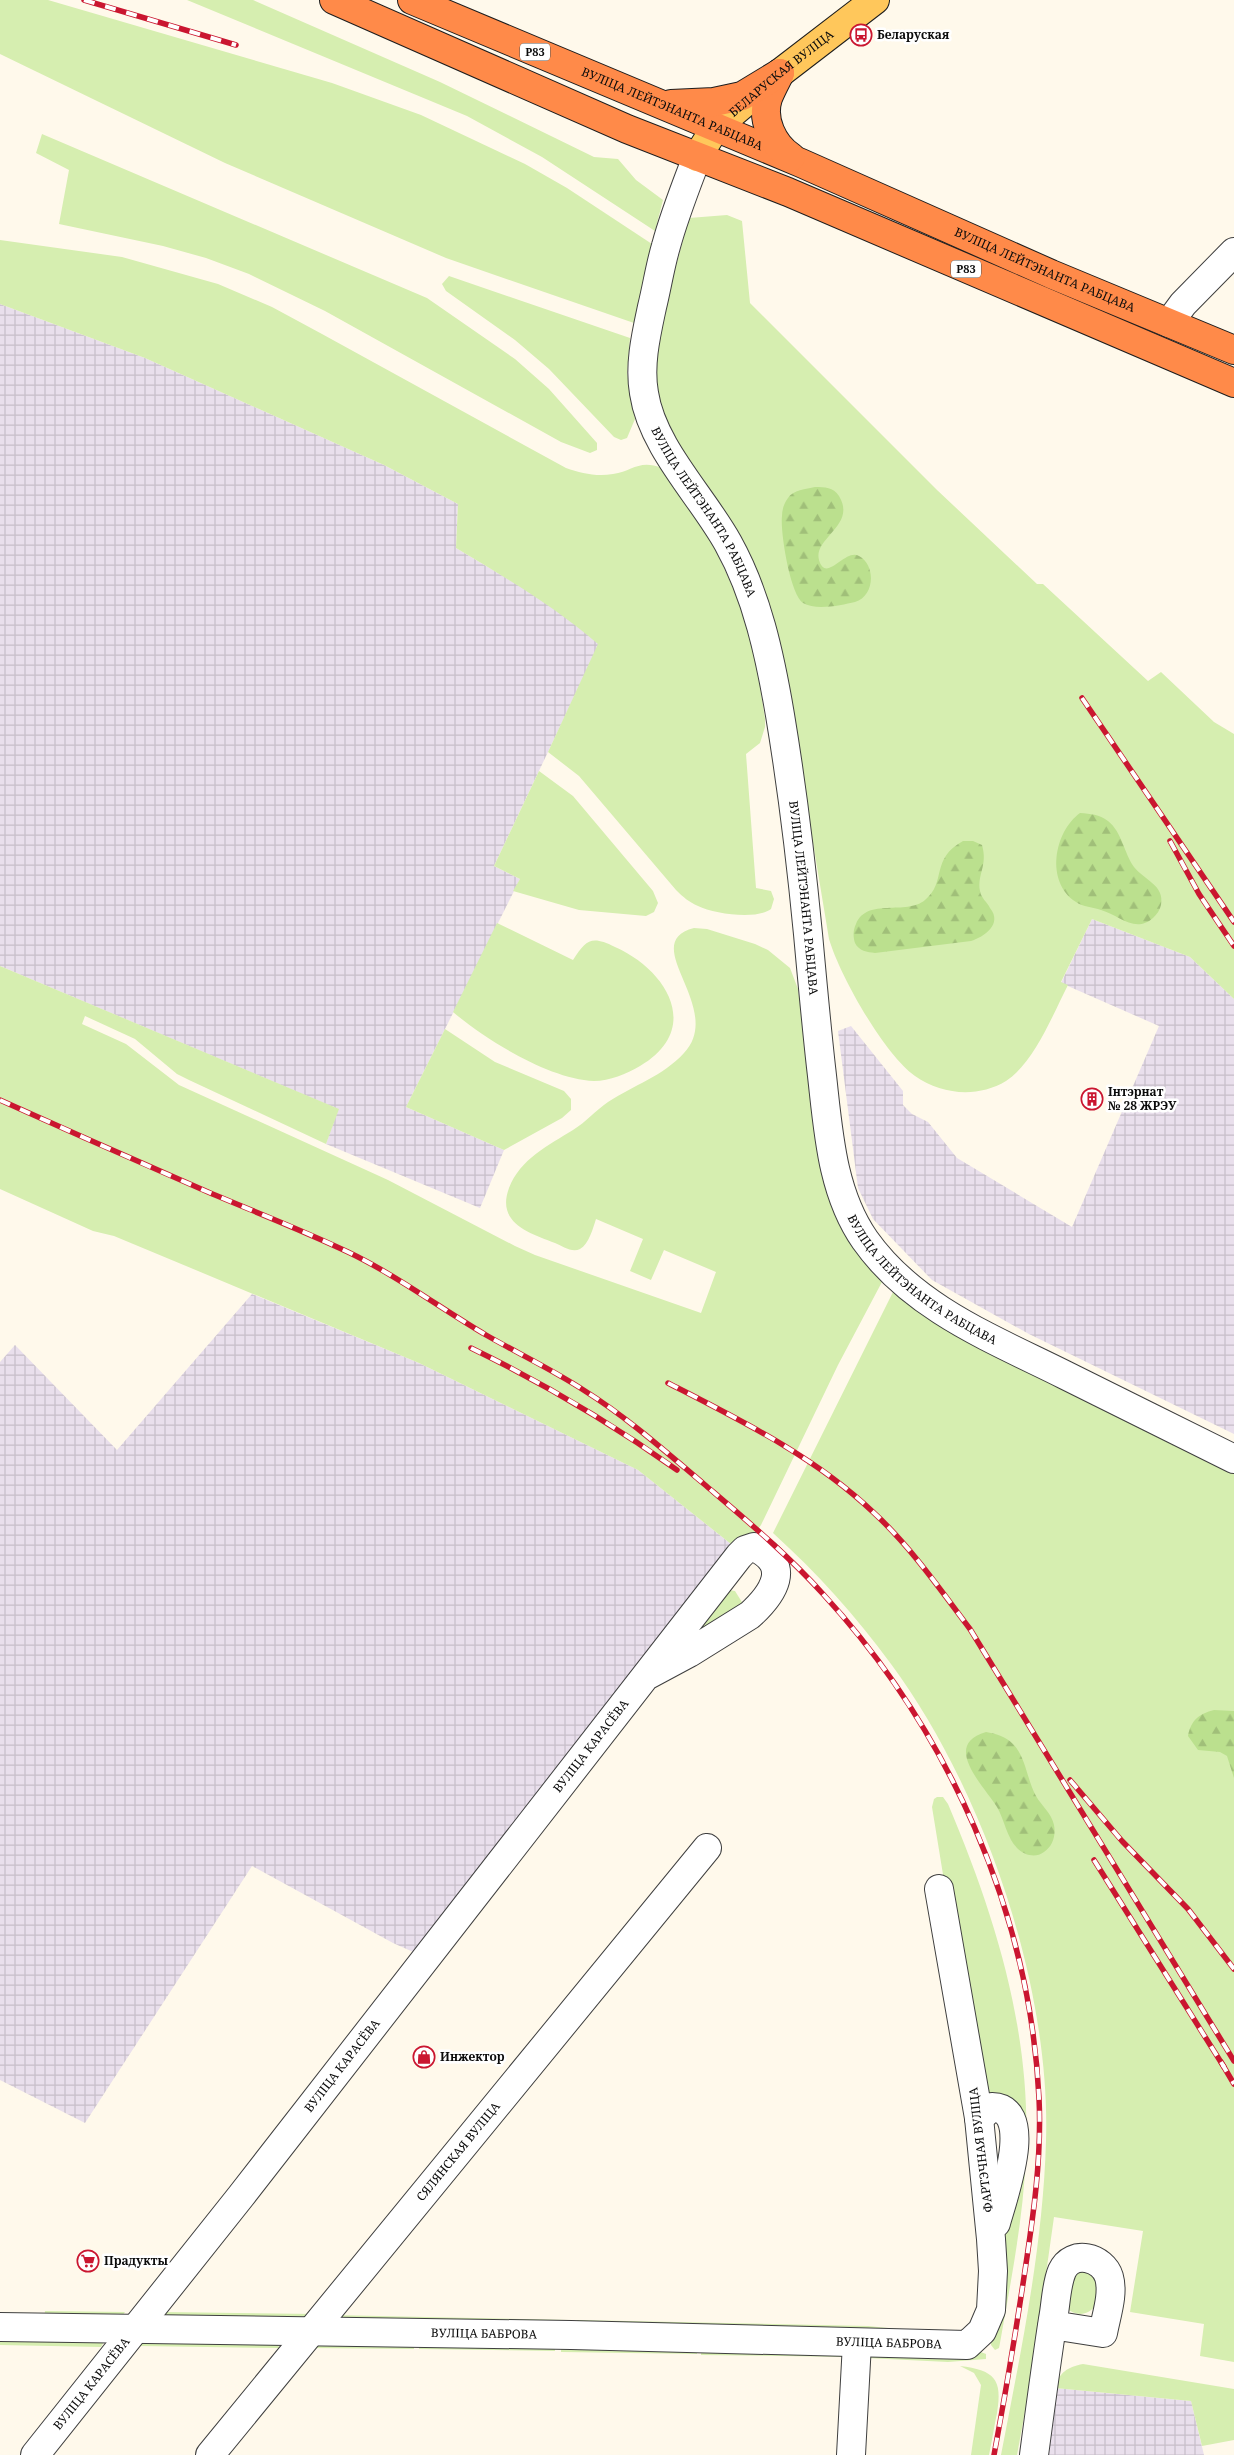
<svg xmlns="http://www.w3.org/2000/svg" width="1234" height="2455" viewBox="0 0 1234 2455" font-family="'Noto Serif',serif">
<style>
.industrial{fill:url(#industrial-grid)}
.green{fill:#d6eeb0}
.forest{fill:url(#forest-firs)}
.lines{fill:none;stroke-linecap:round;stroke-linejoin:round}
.minor-casing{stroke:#3f3f3f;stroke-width:30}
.major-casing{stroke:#1d1d1d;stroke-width:30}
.highway-casing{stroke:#1d1d1d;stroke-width:30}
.minor{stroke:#fff;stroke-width:28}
.major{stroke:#ffc75b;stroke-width:28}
.highway{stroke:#ff8a49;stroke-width:28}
.rail-casing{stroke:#ca1630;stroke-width:5.5}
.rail{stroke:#fff;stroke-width:4;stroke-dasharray:11;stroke-linecap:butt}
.labels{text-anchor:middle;stroke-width:5;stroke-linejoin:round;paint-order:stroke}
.shield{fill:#fff;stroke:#555;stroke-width:1}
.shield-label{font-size:11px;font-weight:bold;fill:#0c0c0c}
.poi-label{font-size:12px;font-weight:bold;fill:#0c0c0c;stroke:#fff;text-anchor:start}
.street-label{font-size:12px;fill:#0c0c0c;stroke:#fff}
</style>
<defs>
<pattern id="industrial-grid" width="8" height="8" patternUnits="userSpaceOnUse" patternTransform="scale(1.25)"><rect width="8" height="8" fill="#e9dfec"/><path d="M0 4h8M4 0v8" fill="none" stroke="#c7bec9"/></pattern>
<pattern id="forest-firs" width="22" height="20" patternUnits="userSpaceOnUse" patternTransform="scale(1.25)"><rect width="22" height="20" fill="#bbe08e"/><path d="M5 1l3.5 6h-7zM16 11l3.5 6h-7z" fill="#a0bf79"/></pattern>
</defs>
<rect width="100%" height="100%" fill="#fff9eb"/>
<!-- industrial -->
<g class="industrial">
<path d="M 0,304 L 145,358 L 384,465 L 458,504 L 456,548 L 533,594 L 568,618 L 599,644 L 494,866 L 520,879 L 406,1107 L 504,1150 L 480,1208 L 326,1144 L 338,1109 L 0,966 Z"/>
<path d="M 1092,919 L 1190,957 L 1234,999 L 1234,1434 L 1029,1334 L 932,1280 L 873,1219 L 858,1188 L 838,1031 L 851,1026 L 903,1091 L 903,1105 L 912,1114 L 928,1122 L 957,1158 L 1072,1227 L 1159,1026 L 1061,983 Z"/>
<path d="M 252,1294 L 419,1363 L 638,1470 L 736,1548 L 420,1955 L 393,1943 L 252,1866 L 85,2123 L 0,2080 L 0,1362 L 15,1345 L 117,1450 Z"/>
<path d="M 1055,2388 L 1191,2401 L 1204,2455 L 1048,2455 Z"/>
</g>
<!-- green -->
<g class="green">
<path d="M 0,0 L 48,0 L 332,83 L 421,115 L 525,164 L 567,188 L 652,244 L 634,323 L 446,258 L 225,163 L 0,54 Z"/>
<path d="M 187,0 L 253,0 L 440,82 L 594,157 L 618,159 L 636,180 L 663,200 L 655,231 L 542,157 L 467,116 Z"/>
<path d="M 42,134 L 427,298 L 515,359 L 549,389 L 597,443 L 597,450 L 590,453 L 561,442 L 325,311 L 249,274 L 206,258 L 163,246 L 59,224 L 69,170 L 36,153 Z"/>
<path d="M 727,215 L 742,221 L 750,303 L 937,490 L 1037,584 L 1043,584 L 1148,681 L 1161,672 L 1214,722 L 1234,734 L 1234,999 L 1190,957 L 1092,919 L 1061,982 L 1068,985 C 1053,1014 1034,1063 1006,1081 C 978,1098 942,1095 915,1076 C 884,1054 840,976 829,939 L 779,638 L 774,622 L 717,501 L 678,444 L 660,410 L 653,372 L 661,321 L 689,218 Z"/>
<path d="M 0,240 L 122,257 L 218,284 L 272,307 L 322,334 L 566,468 C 581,473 596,477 613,474 C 633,471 639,459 662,468 L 710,538 L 741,605 L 755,653 L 765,719 L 765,727 L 760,743 L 746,754 L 756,888 L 771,891 L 774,899 L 771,909 C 757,920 714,914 698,906 C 689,902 683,897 676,890 L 579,776 L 548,752 L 598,644 C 554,606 506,578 456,548 L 458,504 L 384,465 L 145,358 L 0,304 Z"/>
<path d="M 449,276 L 630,338 L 627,373 L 635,419 L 627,438 L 621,440 L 614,437 L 549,369 L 515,340 L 446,291 L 442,284 Z"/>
<path d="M 539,771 L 573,796 L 653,891 L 658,903 L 654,912 L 646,916 L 579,910 L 513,891 L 520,879 L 494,866 Z"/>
<path d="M 497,923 L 573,960 C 586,940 591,935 615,947 C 667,970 703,1029 640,1066 C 626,1074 610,1081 594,1081 C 549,1079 486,1040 453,1012 Z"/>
<path d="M 694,928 L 707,929 L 755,944 L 768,950 L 790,968 L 798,989 L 813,1106 L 883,1280 L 838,1365 L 761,1525 L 752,1537 L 736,1548 L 638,1470 L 419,1363 L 114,1236 L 93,1231 L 0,1189 L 0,966 L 339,1109 L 326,1144 L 189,1080 L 177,1074 L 135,1039 L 85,1016 L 82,1024 L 126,1044 L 179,1085 L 388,1180 L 515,1246 L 535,1255 L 701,1313 L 716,1272 L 664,1250 L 651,1280 L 630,1271 L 643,1239 L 596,1219 C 593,1228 589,1244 580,1249 C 572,1253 562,1246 555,1243 C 529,1233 496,1223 509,1188 C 520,1159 549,1145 573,1130 C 586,1122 596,1110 608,1102 C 634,1085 663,1076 684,1053 C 726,1008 636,943 694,928 Z"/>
<path d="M 445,1029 L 495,1062 L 564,1091 L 571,1099 L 571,1110 L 562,1118 L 504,1150 L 406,1107 Z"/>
<path d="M 894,1290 L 1009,1361 L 1234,1473 L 1234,2362 L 1200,2356 L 1204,2324 L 1130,2312 L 1143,2231 L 1054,2217 L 1032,2373 L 1017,2455 L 1001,2455 C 1021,2351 1043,2247 1046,2141 C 1051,1985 983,1788 891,1664 C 856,1616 817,1573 773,1533 Z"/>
<path d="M 729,1590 L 735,1591 L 745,1607 L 687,1640 Z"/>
<path d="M 937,1797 L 943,1797 L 948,1804 C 995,1915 1031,2030 1026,2152 C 1024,2216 1011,2280 1000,2343 L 999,2348 L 995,2350 L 991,2345 L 991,2332 L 1000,2255 L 1018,2150 L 995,2101 L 977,2083 L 932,1807 L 934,1799 Z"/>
<path d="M 1080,2271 L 1087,2272 L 1098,2282 L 1097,2304 C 1088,2316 1077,2317 1066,2308 L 1068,2279 Z"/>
<path d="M 45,2311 L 125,2312 L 119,2320 L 44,2319 Z"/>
<path d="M 163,2312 L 316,2314 L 310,2320 L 163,2316 Z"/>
<path d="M 331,2315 L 569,2320 L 568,2327 L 335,2323 Z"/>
<path d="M 577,2320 L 868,2326 L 908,2330 L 576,2326 Z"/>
<path d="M 0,2338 L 105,2340 L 101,2347 L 0,2345 Z"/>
<path d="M 143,2342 L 278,2342 L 279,2348 L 139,2346 Z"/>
<path d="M 414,2342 L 414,2349 L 309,2348 L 313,2344 Z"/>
<path d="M 419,2343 L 555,2345 L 555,2351 L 419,2349 Z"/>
<path d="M 561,2345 L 697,2348 L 697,2354 L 561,2352 Z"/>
<path d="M 701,2349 L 846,2351 L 850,2357 L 701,2355 Z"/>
<path d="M 978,2351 L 986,2354 L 986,2359 L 948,2362 L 866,2358 L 866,2356 Z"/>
<path d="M 1083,2364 L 1234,2389 L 1234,2440 L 1202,2446 L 1191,2401 L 1055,2388 C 1059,2372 1068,2367 1083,2364 Z"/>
<path d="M 960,2366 C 994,2370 1003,2379 997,2413 C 994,2427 992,2441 989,2455 L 971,2455 L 981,2385 L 974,2373 Z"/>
</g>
<!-- forest -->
<g class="forest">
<path d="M 815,487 C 825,487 833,487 839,496 C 857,525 813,538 819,560 C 826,584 845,548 859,556 C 876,565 875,596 855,602 C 842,605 816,611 803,603 C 790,594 780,531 782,516 C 782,510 784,503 788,498 C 793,490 806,489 815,487 Z"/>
<path d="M 1080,813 C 1091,814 1099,814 1108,821 C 1122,832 1124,853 1134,867 C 1144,880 1165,885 1161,905 C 1160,910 1157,914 1153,918 C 1135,934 1119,915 1101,910 C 1093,907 1083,907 1076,902 C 1045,882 1054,832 1080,813 Z"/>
<path d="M 963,841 L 973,841 L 982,845 C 988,866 977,874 980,891 C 981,898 987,902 990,908 C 1003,924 984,937 971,941 L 875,953 C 867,952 859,951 855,943 C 853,937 853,930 856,924 C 867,897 906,916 925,900 C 947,882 930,859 963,841 Z"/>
<path d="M 1214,1710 L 1234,1711 L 1234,1778 L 1227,1756 L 1220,1752 L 1198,1750 L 1188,1736 C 1191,1720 1199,1714 1214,1710 Z"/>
<path d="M 986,1732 C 996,1734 1005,1736 1013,1744 C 1026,1757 1027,1780 1036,1796 C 1041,1805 1052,1814 1054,1825 C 1056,1835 1053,1846 1044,1852 C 1036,1858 1025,1856 1017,1848 C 1007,1838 1004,1819 997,1807 C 984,1786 941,1745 986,1732 Z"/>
</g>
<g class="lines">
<!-- minor casing -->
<g class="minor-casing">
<g id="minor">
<path id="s1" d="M 697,157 C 686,186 674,216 666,246 C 660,266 657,287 652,307 C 646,335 639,365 644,393 C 652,447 702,496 728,543 C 757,595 770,656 780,715 C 792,787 801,861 808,934 C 812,978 816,1022 821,1067 C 828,1125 830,1190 865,1240 C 913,1308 993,1339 1065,1375 C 1121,1403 1178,1431 1234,1459"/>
<path d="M 1169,323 L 1183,304 L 1234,252"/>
<path d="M 979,2118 L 992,2107 C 1036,2108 1003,2197 996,2223"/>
<path id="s2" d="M 0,2327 L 571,2335 L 967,2345 L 982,2331 L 991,2310 L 993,2271 L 991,2239 L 979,2118 L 939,1889"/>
<path id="s3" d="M 35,2455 L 241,2196 L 739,1556 L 745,1550 L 754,1547 C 793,1565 773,1594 750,1615 L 689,1653 L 648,1675"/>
<path id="s4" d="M 210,2455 L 707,1848"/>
<path d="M 851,2455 L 857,2343"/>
<path d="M 1034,2455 C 1040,2410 1046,2364 1053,2319 C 1056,2304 1056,2285 1062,2271 C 1072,2249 1103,2257 1109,2277 C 1114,2294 1106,2316 1103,2333 L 1052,2325"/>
</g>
</g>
<!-- major casing -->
<g class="major-casing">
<g id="major">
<path id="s5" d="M 697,157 L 716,127 L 780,73 L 875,0"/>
</g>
</g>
<!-- highway casing -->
<g class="highway-casing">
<g id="highway">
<path d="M 334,0 L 627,129 L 788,192 L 1234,383"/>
<path id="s6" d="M 412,0 L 801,163 L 1051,274 L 1234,350"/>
<path d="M 780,73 C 776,81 771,90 768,98 C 761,120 773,145 791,157"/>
<path d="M 671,104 L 714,102 L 742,96 L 780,73"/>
</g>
</g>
<!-- minor -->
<use href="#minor" class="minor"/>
<!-- major -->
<use href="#major" class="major"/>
<!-- highway -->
<use href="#highway" class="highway"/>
<!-- rail casing -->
<g class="rail-casing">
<g id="rail">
<path d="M 84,0 L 236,45"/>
<path d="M 1082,698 L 1234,922"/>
<path d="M 1170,841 L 1199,894 L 1234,946"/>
<path d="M 0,1100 C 69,1131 139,1162 208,1192 C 255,1212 302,1230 348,1252 C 396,1275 440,1308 486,1335 C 519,1354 553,1370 585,1391 C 628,1418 666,1452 704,1484 C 745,1519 787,1554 823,1594 C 948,1730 1030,1912 1039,2098 C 1042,2158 1033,2218 1024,2277 C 1015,2337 1005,2396 994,2455"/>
<path d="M 471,1348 C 543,1383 611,1423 677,1470"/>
<path d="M 668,1383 C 740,1420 814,1456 873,1512 C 910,1546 940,1589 970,1629 L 1234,2061"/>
<path d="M 1070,1780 L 1122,1841 L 1188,1909 L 1234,1969"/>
<path d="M 1094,1860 L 1224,2067"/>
<path d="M 1221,2062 L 1234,2084"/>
</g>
</g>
<!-- rail -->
<use href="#rail" class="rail"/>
</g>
<!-- icons -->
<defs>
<g id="bus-ring" transform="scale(1.125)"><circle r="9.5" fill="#fff" stroke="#ca1630" stroke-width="1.5"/><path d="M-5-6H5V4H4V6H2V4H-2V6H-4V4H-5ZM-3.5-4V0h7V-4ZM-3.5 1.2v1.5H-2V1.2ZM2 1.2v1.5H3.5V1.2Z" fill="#ca1630"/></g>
<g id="building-ring" transform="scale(1.125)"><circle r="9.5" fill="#fff" stroke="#ca1630" stroke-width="1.5"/><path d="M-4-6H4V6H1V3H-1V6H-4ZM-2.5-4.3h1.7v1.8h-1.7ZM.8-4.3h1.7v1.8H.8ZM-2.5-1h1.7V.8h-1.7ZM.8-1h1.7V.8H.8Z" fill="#ca1630"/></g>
<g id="shop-ring" transform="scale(1.125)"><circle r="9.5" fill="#fff" stroke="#ca1630" stroke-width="1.5"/><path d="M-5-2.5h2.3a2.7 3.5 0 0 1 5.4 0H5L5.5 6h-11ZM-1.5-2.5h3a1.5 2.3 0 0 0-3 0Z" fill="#ca1630"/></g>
<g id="supermarket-ring" transform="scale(1.125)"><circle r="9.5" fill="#fff" stroke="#ca1630" stroke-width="1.5"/><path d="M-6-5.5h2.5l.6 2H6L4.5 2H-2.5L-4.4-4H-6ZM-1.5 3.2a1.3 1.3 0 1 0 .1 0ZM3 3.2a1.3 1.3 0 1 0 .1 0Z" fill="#ca1630"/></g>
</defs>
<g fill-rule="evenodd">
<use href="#bus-ring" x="861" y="35"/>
<use href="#building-ring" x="1092" y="1099"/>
<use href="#shop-ring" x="424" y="2057"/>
<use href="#supermarket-ring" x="88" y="2261"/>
</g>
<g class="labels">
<!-- shield labels -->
<g class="shield">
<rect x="520" y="43.5" width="30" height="17" rx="4"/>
<rect x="951" y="260.5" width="30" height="17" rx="4"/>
</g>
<g class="shield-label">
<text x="535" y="56">Р83</text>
<text x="966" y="273">Р83</text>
</g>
<!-- poi labels -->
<g class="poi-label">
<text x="877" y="39">Беларуская</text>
<text x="1108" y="1096">Інтэрнат<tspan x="1108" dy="14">№ 28 ЖРЭУ</tspan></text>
<text x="440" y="2061">Инжектор</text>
<text x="104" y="2265">Прадукты</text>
</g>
<!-- street labels -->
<g class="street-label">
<text dy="4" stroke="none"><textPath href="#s5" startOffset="120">БЕЛАРУСКАЯ ВУЛІЦА</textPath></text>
<text dy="4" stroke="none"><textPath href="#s6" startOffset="282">ВУЛІЦА ЛЕЙТЭНАНТА РАБЦАВА</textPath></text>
<text dy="4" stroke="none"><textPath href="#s6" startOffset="688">ВУЛІЦА ЛЕЙТЭНАНТА РАБЦАВА</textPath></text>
<text dy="4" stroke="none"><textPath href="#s1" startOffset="378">ВУЛІЦА ЛЕЙТЭНАНТА РАБЦАВА</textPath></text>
<text dy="4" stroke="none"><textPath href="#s1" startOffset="782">ВУЛІЦА ЛЕЙТЭНАНТА РАБЦАВА</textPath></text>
<text dy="4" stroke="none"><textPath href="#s1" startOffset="1202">ВУЛІЦА ЛЕЙТЭНАНТА РАБЦАВА</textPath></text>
<text dy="4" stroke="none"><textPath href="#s3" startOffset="901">ВУЛІЦА КАРАСЁВА</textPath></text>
<text dy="4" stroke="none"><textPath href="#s3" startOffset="496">ВУЛІЦА КАРАСЁВА</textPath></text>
<text transform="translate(981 2150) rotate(-97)" y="4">ФАРТЭЧНАЯ ВУЛІЦА</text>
<text dy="4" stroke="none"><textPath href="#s4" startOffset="392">СЯЛЯНСКАЯ ВУЛІЦА</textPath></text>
<text dy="4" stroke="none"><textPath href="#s2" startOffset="484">ВУЛІЦА БАБРОВА</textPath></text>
<text dy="4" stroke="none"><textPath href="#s2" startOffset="889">ВУЛІЦА БАБРОВА</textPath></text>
<text dy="4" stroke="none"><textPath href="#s3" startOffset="91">ВУЛІЦА КАРАСЁВА</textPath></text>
</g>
</g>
</svg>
